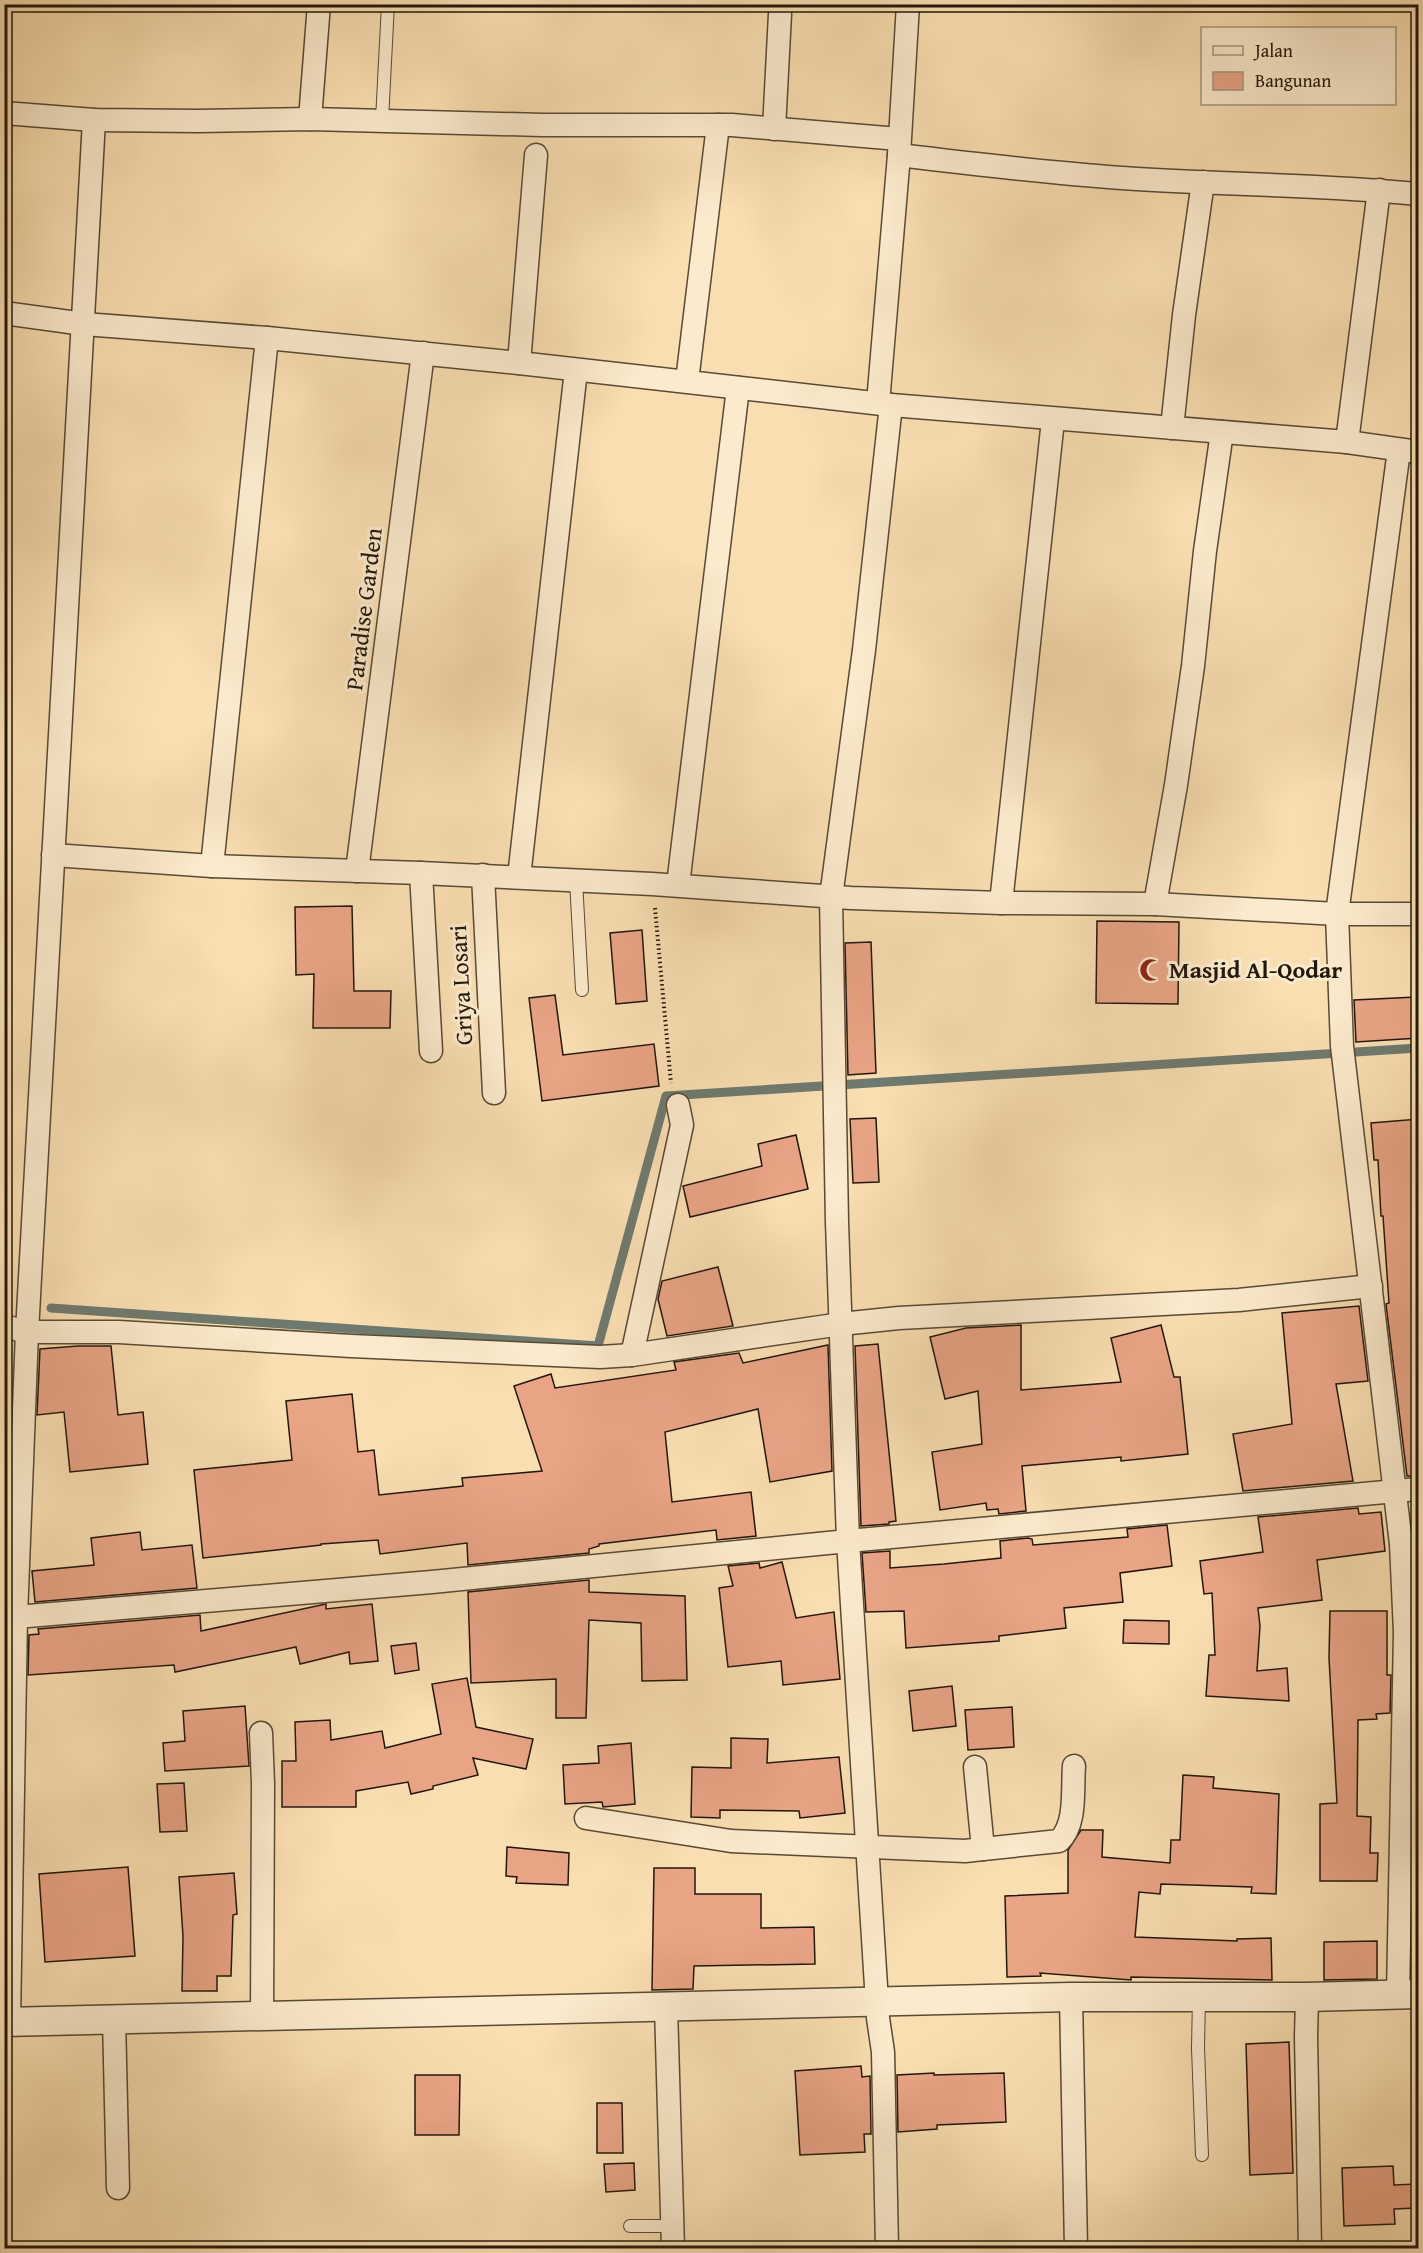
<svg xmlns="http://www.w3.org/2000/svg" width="1423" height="2253" viewBox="0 0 1423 2253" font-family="'Gentium Book Plus',serif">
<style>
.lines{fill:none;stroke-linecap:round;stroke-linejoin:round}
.stream{stroke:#6e7a6f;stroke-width:9}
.building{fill:#e9a486;stroke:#22180a;stroke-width:1.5}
.service-casing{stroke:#584a34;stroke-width:14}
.minor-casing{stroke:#584a34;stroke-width:25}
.tertiary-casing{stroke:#584a34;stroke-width:31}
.path{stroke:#22180a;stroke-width:4;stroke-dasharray:1.5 3;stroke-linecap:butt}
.service{stroke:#fbeacc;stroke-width:12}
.minor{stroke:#fbeacc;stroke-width:22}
.tertiary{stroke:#fbeacc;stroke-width:28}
.labels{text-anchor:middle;stroke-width:6;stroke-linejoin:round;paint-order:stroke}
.street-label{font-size:24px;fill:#22180a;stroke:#fbeacc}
.poi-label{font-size:24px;font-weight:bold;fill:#22180a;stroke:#fbeacc;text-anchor:start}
</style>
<rect width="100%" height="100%" fill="#f9deb1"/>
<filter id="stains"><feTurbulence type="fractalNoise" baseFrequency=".00333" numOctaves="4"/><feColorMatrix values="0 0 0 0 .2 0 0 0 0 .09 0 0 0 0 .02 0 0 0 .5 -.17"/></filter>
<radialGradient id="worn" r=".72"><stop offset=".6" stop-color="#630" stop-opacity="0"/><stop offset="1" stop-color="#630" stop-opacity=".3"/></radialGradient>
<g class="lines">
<!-- stream -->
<path class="stream" d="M 51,1308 L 598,1346 L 666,1096 L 1418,1048"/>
</g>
<!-- building -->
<g class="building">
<path d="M 352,906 L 354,991 L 391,991 L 390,1028 L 313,1028 L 314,974 L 296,975 L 295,907 Z"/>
<path d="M 1097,921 L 1179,922 L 1178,1004 L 1096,1003 Z"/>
<path d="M 642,930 L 647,1001 L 616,1004 L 610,933 Z"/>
<path d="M 871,942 L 876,1073 L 848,1075 L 845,943 Z"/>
<path d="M 555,995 L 563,1055 L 654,1044 L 659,1086 L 542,1101 L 529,998 Z"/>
<path d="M 1416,997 L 1419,1038 L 1356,1042 L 1354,1000 Z"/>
<path d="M 876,1118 L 879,1182 L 853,1183 L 850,1119 Z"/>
<path d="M 1419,1119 L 1419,1476 L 1407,1476 L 1386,1304 L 1389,1303 L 1383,1216 L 1381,1216 L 1378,1160 L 1374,1160 L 1371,1123 Z"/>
<path d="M 796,1135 L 808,1189 L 690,1217 L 683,1186 L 762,1166 L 758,1144 Z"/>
<path d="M 718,1267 L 733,1326 L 667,1336 L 658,1299 L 662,1281 Z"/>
<path d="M 1359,1306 L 1368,1381 L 1336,1384 L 1353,1481 L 1243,1491 L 1233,1434 L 1292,1424 L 1282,1313 Z"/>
<path d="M 1021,1325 L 1021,1390 L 1121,1382 L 1111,1338 L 1161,1325 L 1174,1377 L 1180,1377 L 1188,1454 L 1121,1461 L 1121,1457 L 1022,1466 L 1026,1511 L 999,1514 L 998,1509 L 987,1510 L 986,1503 L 940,1510 L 932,1452 L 982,1444 L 978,1391 L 945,1399 L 930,1337 L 966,1328 Z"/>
<path d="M 878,1344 L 896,1521 L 889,1522 L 889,1524 L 861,1526 L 855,1346 Z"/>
<path d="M 828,1345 L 832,1471 L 770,1482 L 758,1409 L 665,1432 L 672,1502 L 751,1492 L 756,1536 L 717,1540 L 716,1530 L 599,1544 L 599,1546 L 589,1549 L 589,1553 L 468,1565 L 467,1543 L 380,1554 L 378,1540 L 321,1544 L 321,1545 L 203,1558 L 194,1470 L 292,1460 L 286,1401 L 352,1394 L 358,1452 L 374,1450 L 379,1495 L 463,1486 L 462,1478 L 542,1471 L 514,1386 L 551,1374 L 555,1388 L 676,1370 L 674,1362 L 739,1353 L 743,1363 Z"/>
<path d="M 78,1346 L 111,1346 L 118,1415 L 143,1412 L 148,1464 L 70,1472 L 64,1412 L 37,1415 L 40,1349 Z"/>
<path d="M 1358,1508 L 1359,1514 L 1381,1512 L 1385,1551 L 1317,1560 L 1322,1600 L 1258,1608 L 1260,1626 L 1257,1671 L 1287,1668 L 1289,1701 L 1206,1696 L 1209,1655 L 1215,1655 L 1212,1593 L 1204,1594 L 1200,1561 L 1263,1552 L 1258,1517 Z"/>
<path d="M 1167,1525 L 1172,1566 L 1120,1573 L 1123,1602 L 1064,1608 L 1066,1628 L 999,1636 L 999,1641 L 906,1648 L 904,1611 L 866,1612 L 862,1553 L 890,1551 L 890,1568 L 944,1564 L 1001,1558 L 1000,1541 L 1028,1538 L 1032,1539 L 1033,1545 L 1128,1537 L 1127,1529 Z"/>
<path d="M 140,1532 L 142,1550 L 192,1545 L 197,1588 L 35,1602 L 32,1571 L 94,1565 L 91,1538 Z"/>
<path d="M 782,1562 L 796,1618 L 834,1612 L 840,1679 L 783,1685 L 781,1661 L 728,1667 L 719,1588 L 733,1586 L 728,1566 L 759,1563 L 760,1568 Z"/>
<path d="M 589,1580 L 589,1592 L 685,1596 L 687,1680 L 642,1681 L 641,1623 L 589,1620 L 586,1718 L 556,1718 L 556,1679 L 471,1683 L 468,1592 Z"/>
<path d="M 326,1604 L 326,1609 L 372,1604 L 378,1661 L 350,1664 L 349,1652 L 300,1664 L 296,1647 L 175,1672 L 174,1665 L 28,1675 L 29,1635 L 39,1634 L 38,1629 L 200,1615 L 201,1631 Z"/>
<path d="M 1330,1611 L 1387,1611 L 1387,1675 L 1391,1675 L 1390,1713 L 1376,1714 L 1377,1719 L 1358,1720 L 1357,1816 L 1371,1817 L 1370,1853 L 1378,1853 L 1377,1881 L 1320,1881 L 1320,1804 L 1337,1803 L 1329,1658 Z"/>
<path d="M 1124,1620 L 1169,1621 L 1169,1644 L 1123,1643 Z"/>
<path d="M 416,1643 L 419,1670 L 395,1674 L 391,1646 Z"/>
<path d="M 467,1678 L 476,1727 L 533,1739 L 526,1769 L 473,1758 L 478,1775 L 433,1786 L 433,1789 L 411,1794 L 408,1782 L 356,1791 L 356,1807 L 282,1807 L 282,1761 L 296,1761 L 295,1722 L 330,1720 L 331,1740 L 382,1731 L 385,1748 L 441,1734 L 432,1684 Z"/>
<path d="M 952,1686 L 956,1726 L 913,1731 L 909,1691 Z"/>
<path d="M 245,1706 L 249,1766 L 165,1771 L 163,1743 L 185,1741 L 183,1711 Z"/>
<path d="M 1012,1707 L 1014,1747 L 968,1750 L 965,1710 Z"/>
<path d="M 731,1738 L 768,1739 L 767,1763 L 839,1757 L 845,1813 L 800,1818 L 799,1811 L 720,1810 L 720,1818 L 691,1817 L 692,1767 L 731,1768 Z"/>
<path d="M 631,1743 L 635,1804 L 603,1807 L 602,1802 L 565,1804 L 563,1765 L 599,1763 L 598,1746 Z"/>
<path d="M 1183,1775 L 1214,1777 L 1213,1788 L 1279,1794 L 1276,1894 L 1251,1893 L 1252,1887 L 1161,1884 L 1160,1894 L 1139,1892 L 1135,1937 L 1237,1941 L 1237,1939 L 1271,1938 L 1272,1980 L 1131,1977 L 1131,1980 L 1040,1973 L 1041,1976 L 1007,1977 L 1005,1896 L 1068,1893 L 1068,1850 L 1081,1830 L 1103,1830 L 1102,1857 L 1170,1863 L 1171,1840 L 1180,1840 Z"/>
<path d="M 184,1783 L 187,1831 L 160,1832 L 157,1784 Z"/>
<path d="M 507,1847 L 569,1853 L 568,1885 L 516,1883 L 517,1877 L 506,1876 Z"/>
<path d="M 128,1867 L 135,1956 L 45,1962 L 39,1874 Z"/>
<path d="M 654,1868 L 695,1868 L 695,1894 L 761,1894 L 761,1928 L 814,1927 L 815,1964 L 694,1966 L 693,1989 L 652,1990 Z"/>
<path d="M 234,1873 L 237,1914 L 233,1915 L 231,1976 L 217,1976 L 217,1991 L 182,1991 L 183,1936 L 179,1877 Z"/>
<path d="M 1377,1941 L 1377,1979 L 1324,1980 L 1324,1942 Z"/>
<path d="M 1289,2042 L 1293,2173 L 1250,2175 L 1246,2044 Z"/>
<path d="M 861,2066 L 862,2077 L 870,2076 L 871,2134 L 864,2134 L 865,2152 L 800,2155 L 795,2071 Z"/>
<path d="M 934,2073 L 934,2075 L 1004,2073 L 1006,2122 L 937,2125 L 937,2129 L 898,2132 L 897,2075 Z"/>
<path d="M 415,2075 L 460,2075 L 459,2135 L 415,2135 Z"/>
<path d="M 597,2103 L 622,2103 L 623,2153 L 597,2153 Z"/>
<path d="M 634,2163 L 635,2190 L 606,2192 L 604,2164 Z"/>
<path d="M 1393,2166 L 1394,2185 L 1416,2184 L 1416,2208 L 1394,2209 L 1395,2224 L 1344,2226 L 1342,2168 Z"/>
</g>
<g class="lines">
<!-- service casing -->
<g class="service-casing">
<g id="service">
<path d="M 382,120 L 388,4"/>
<path d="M 576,880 L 582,990"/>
<path d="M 1199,1997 L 1198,2048 L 1202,2155"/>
<path d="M 630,2226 L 672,2226"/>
</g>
</g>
<!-- minor casing -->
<g class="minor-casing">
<g id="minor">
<path d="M 4,113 L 94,120 L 198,121 L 310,119 L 542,125 L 732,125 L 899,139"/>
<path d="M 310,119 L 319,4"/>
<path d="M 774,129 L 780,14"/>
<path d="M 899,155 C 973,164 1047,173 1122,178 C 1221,185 1320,184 1418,194"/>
<path d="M 4,313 L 84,324 L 267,338 L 519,363 L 891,405 L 1347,442 L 1418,452"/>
<path d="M 519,363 L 536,155"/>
<path d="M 687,381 L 718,125"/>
<path d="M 878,403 L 899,155 L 908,4"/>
<path d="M 1172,428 L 1184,315 L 1203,182"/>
<path d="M 1347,442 L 1379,190"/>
<path d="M 53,855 L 212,866 L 421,873 L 652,884 L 851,898 L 1001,903 L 1155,904 L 1337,914 L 1418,914"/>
<path d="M 212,866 L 267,338"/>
<path d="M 357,871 L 423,353"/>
<path d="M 421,873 L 431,1051"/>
<path d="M 483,875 L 494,1093"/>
<path d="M 519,877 L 576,370"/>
<path d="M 678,885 L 738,388"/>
<path d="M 1001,903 L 1053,420"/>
<path d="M 1155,904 L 1176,785 L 1193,666 L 1205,551 L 1222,432"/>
<path d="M 4,1326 L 27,1332 L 119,1332 L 351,1346 L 600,1357 L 632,1355 L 841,1324 L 899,1318 L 1239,1300 L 1371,1286"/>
<path d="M 632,1355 L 682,1125 L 678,1105"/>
<path d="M 16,1617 L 432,1582 L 848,1541 L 1418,1489"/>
<path d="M 261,1733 L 263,1784 L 262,2015"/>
<path d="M 586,1818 L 731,1841 L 965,1851 L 983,1849 L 975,1767"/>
<path d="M 983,1849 L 1059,1841 C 1077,1824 1072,1790 1074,1766"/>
<path d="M 1398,1995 L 1405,1632 L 1401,1544 L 1342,1046 L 1337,914 L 1399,450"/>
<path d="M 1071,1997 L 1076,2248"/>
<path d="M 1307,1997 L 1306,2037 L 1310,2248"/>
<path d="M 666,2007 L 673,2248"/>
<path d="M 114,2019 L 118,2188"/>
<path d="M 9,2022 L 16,1617 L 27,1332 L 94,120"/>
<path d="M 887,2248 L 883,2052 L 878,2018 L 848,1541 L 837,1222 L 831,897 L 864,650 L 891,405"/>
</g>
</g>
<!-- tertiary casing -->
<g class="tertiary-casing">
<path id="tertiary" d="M 4,2022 L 1071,1997 L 1307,1997 L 1418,1994"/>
</g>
<!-- path -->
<path class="path" d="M 655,908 L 671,1083"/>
<!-- service -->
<use href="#service" class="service"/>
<!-- minor -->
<use href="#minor" class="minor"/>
<!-- tertiary -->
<use href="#tertiary" class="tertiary"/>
</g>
<!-- icons -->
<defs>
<g id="mosque-bare" transform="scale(1.8)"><path d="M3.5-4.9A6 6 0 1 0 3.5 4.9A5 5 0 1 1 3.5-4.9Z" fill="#8f2418" stroke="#fbeacc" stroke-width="2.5" paint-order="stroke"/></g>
</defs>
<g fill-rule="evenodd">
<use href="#mosque-bare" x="1151" y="970"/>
</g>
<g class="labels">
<!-- street labels -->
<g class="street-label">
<text transform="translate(364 609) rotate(-83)" y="8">Paradise Garden</text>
<text transform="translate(461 985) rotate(-93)" y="8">Griya Losari</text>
</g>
<!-- poi labels -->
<g class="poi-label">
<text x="1169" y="978">Masjid Al-Qodar</text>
</g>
</g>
<!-- margin -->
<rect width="1423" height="2253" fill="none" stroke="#f9deb1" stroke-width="24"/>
<rect x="6" y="6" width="1411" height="2241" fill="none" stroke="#22180a" stroke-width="3"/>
<rect x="12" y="12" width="1399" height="2229" fill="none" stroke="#22180a" stroke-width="1.5"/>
<!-- legend -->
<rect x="1201" y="27" width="195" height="78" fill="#fbeacc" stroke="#a4967e" stroke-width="1.5"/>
<rect x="1213" y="46" width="30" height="9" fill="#fbeacc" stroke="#a4967e" stroke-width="1.5"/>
<text x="1255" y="57" font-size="18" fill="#22180a">Jalan</text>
<rect x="1213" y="72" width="30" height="18" fill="#e9a486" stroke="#a4967e" stroke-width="1.5"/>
<text x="1255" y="87" font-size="18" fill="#22180a">Bangunan</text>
<rect width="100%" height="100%" filter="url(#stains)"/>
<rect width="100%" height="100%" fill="url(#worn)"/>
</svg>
